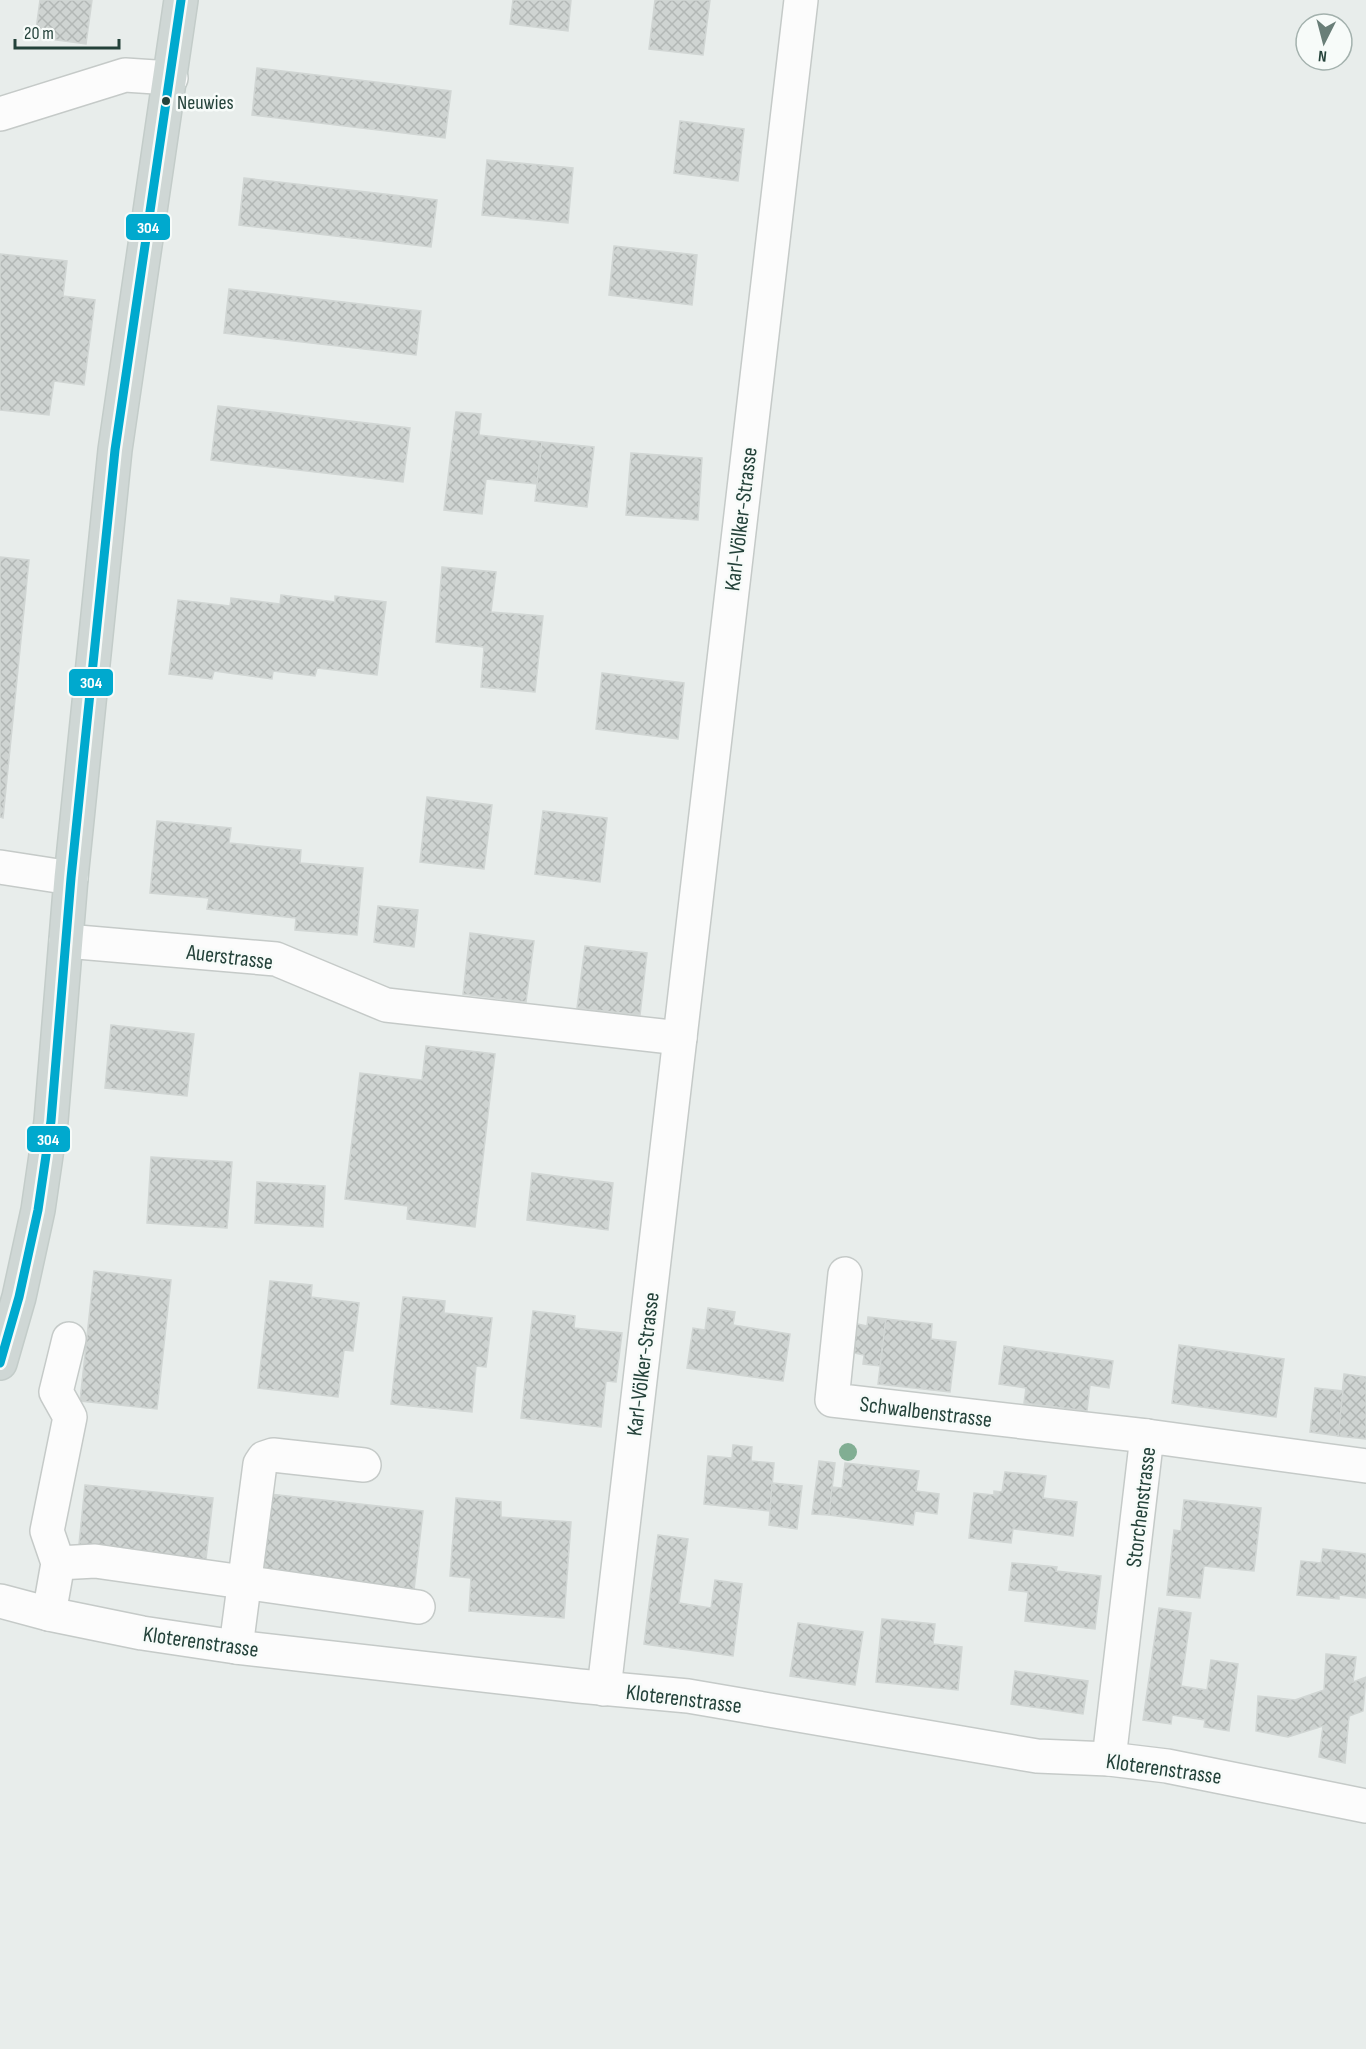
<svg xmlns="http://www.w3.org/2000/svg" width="1366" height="2049" viewBox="0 0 1366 2049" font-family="'Sofia Sans Condensed',sans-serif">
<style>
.building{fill:url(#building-cross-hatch);stroke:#d1d6d4;stroke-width:1.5}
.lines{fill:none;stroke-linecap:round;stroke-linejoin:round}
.minor-casing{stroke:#c5cac8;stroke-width:36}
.major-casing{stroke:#c3ccc9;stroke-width:36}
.minor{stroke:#fcfcfc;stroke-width:33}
.major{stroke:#cfd7d5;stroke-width:33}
.bus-1-casing{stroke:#f7fbf9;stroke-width:14}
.bus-1{stroke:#00a9ce;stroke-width:9}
.tree{fill:#81ae93}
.bus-dot{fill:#24423a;stroke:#f7fbf9;stroke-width:2}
.labels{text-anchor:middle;stroke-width:5;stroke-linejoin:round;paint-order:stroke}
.bus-label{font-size:20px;fill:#24423a;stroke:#f7fbf9;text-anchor:start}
.street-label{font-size:22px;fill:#24423a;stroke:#f7fbf9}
.line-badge{stroke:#f7fbf9;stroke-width:2}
.badge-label{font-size:16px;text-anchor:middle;font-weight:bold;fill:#fff}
</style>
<defs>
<pattern id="building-cross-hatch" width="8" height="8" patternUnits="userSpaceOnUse" patternTransform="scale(1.5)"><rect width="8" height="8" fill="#cfd4d2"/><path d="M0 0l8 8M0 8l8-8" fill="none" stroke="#b2b7b5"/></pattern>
</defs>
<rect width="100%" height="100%" fill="#e8edeb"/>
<!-- building -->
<g class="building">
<path d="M 40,0 L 92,0 L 86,44 L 35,37 Z"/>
<path d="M 513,0 L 571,0 L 568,31 L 510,24 Z"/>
<path d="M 655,0 L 710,0 L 703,55 L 649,49 Z"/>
<path d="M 257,68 L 451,91 L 445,138 L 252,115 Z"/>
<path d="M 680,121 L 744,129 L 738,181 L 674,173 Z"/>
<path d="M 487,160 L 573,168 L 568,223 L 482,215 Z"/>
<path d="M 244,178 L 437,200 L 431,247 L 239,225 Z"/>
<path d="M 614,246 L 697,255 L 692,305 L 609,295 Z"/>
<path d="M 0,254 L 67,261 L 63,296 L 95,300 L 84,385 L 54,381 L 49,415 L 0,410 Z"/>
<path d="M 229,289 L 421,311 L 416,355 L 224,333 Z"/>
<path d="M 218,406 L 410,428 L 403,482 L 211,460 Z"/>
<path d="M 456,412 L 481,414 L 479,435 L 542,442 L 537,484 L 486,479 L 482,514 L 444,510 Z"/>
<path d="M 542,442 L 594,447 L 587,507 L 535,501 Z"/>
<path d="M 631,453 L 702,458 L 698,520 L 626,515 Z"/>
<path d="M 0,557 L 29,560 L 3,818 L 0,817 Z"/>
<path d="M 442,567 L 496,572 L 491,612 L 543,616 L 535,692 L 481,687 L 484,647 L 436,642 Z"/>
<path d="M 281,595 L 335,602 L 335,596 L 386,602 L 377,675 L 317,668 L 315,676 L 273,671 L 272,679 L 214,671 L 212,679 L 169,674 L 178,600 L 230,606 L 231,598 L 280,604 Z"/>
<path d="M 602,673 L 684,683 L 678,739 L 596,729 Z"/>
<path d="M 427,797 L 492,805 L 484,869 L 420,862 Z"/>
<path d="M 543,811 L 607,818 L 600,882 L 535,874 Z"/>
<path d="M 157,821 L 231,828 L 229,843 L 301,850 L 300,863 L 363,868 L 357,935 L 295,930 L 296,918 L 207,909 L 209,898 L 150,893 Z"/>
<path d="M 378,906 L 418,910 L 414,947 L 374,942 Z"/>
<path d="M 470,933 L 534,941 L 526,1002 L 463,994 Z"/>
<path d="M 585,946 L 647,953 L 640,1015 L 577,1008 Z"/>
<path d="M 111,1025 L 194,1034 L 187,1096 L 105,1088 Z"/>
<path d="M 426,1046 L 495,1054 L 475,1227 L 407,1219 L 408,1206 L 345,1199 L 360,1073 L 422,1080 Z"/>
<path d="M 151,1157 L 232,1162 L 227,1228 L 147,1223 Z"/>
<path d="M 532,1173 L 613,1183 L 608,1230 L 527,1220 Z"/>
<path d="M 257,1182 L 325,1186 L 323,1227 L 255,1223 Z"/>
<path d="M 94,1271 L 171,1280 L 157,1409 L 80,1401 Z"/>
<path d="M 270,1281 L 312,1285 L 311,1297 L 359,1303 L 353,1351 L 344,1350 L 338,1397 L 258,1388 Z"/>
<path d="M 403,1297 L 445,1301 L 444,1313 L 492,1318 L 486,1367 L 476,1366 L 472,1412 L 391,1404 Z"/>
<path d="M 708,1308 L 735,1312 L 733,1325 L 790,1334 L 783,1381 L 687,1368 L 693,1328 L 705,1330 Z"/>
<path d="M 533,1311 L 575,1316 L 574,1328 L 622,1333 L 616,1382 L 606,1381 L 601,1427 L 521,1418 Z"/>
<path d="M 868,1317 L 886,1319 L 880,1366 L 863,1364 L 864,1355 L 854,1353 L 857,1324 L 867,1326 Z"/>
<path d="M 886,1319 L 932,1324 L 931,1339 L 956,1342 L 950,1392 L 878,1384 Z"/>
<path d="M 1179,1345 L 1284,1359 L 1276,1417 L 1172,1403 Z"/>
<path d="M 1004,1346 L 1113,1361 L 1109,1388 L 1090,1385 L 1087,1411 L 1024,1403 L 1026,1388 L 999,1384 Z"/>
<path d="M 1344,1374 L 1366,1377 L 1366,1439 L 1338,1436 Z"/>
<path d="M 1315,1388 L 1343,1391 L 1338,1436 L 1310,1432 Z"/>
<path d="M 733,1445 L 752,1447 L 751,1461 L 774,1463 L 770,1511 L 704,1504 L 708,1456 L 732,1458 Z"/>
<path d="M 819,1461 L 835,1463 L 829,1515 L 812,1514 Z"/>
<path d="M 845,1463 L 919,1471 L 916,1491 L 939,1494 L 937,1514 L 915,1511 L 913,1525 L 829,1515 L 832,1487 L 842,1488 Z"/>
<path d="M 1005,1472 L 1046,1476 L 1043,1498 L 1077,1502 L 1073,1536 L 1013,1529 L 1011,1543 L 969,1538 L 974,1493 L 994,1495 L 994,1491 L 1002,1492 Z"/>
<path d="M 772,1483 L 802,1486 L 797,1529 L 769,1525 Z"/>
<path d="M 85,1485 L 213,1498 L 205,1568 L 78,1554 Z"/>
<path d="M 269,1494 L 423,1511 L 414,1590 L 260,1573 Z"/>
<path d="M 456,1498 L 501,1502 L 501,1517 L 571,1522 L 564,1618 L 469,1611 L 471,1578 L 450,1576 Z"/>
<path d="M 1184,1500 L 1261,1508 L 1254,1571 L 1204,1566 L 1200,1598 L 1167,1595 L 1174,1530 L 1181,1531 Z"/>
<path d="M 658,1535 L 688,1539 L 679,1603 L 711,1608 L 715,1580 L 742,1584 L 733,1656 L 644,1644 Z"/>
<path d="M 1323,1549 L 1366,1554 L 1366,1598 L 1339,1595 L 1339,1599 L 1297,1595 L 1301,1561 L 1321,1563 Z"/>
<path d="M 1012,1563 L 1057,1567 L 1056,1571 L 1101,1576 L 1095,1629 L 1025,1621 L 1028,1592 L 1009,1590 Z"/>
<path d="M 1159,1608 L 1191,1613 L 1181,1686 L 1207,1690 L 1211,1660 L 1238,1664 L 1229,1731 L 1204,1727 L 1205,1720 L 1172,1715 L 1171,1724 L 1143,1720 Z"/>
<path d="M 882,1619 L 935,1624 L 933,1644 L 962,1647 L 958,1690 L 876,1682 Z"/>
<path d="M 798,1623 L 863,1632 L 855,1685 L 790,1676 Z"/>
<path d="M 1326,1654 L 1356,1657 L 1353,1682 L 1366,1677 L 1363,1711 L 1349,1716 L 1345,1763 L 1319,1757 L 1323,1726 L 1288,1737 L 1256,1731 L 1258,1696 L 1295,1700 L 1324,1690 Z"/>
<path d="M 1015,1671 L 1088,1681 L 1083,1714 L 1011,1704 Z"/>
</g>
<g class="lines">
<!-- minor casing -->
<g class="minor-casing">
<g id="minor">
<path d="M 0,114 L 125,75 L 171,78"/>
<path d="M 0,867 L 71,878"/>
<path d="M 66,941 L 276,959 L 386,1005 L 680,1038"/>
<path d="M 845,1274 L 832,1400 L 1147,1436"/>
<path d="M 58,1563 L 95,1561 L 418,1607"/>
<path d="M 0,1601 L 49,1614 L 142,1633 L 236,1647 L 579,1686 L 688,1696 L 1037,1756 L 1109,1759 L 1167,1766 L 1366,1806"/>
<path d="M 49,1614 L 58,1563 L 47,1531 L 70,1417 L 56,1392 L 69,1339"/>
<path d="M 236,1647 L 260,1464 L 264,1458 L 273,1455 L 364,1465"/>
<path d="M 604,1689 L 801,0"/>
<path d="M 1109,1759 L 1147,1436 L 1366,1466"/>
</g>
</g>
<!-- major casing -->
<g class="major-casing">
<path id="major" d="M 0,1363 L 19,1297 L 38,1210 L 51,1121 L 71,878 L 115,450 L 181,0"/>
</g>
<!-- minor -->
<use href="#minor" class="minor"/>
<!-- major -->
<use href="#major" class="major"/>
<!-- bus-1 casing -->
<g class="bus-1-casing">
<path id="bus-1" d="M 0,1363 L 19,1297 L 38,1210 L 51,1121 L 71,878 L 115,450 L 181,0"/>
</g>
<!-- bus-1 -->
<use href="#bus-1" class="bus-1"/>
</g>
<!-- trees -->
<circle class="tree" cx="848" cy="1452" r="9"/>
<!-- markers -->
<circle class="bus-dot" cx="166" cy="101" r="5"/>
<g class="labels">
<!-- bus labels -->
<g class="bus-label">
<text x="177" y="109">Neuwies</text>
</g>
<!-- street labels -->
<g class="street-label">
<text transform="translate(740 519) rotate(-83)" y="8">Karl-Völker-Strasse</text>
<text transform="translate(230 956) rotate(7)" y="8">Auerstrasse</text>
<text transform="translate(642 1364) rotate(-83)" y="8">Karl-Völker-Strasse</text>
<text transform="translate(926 1411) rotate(7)" y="8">Schwalbenstrasse</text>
<text transform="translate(1140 1507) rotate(-83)" y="8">Storchenstrasse</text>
<text transform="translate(201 1641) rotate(8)" y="8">Kloterenstrasse</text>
<text transform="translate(684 1698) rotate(7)" y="8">Kloterenstrasse</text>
<text transform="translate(1164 1768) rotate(8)" y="8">Kloterenstrasse</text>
</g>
</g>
<g class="line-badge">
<rect x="125" y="213" width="46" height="28" rx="6" fill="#00a9ce"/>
<rect x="68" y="668" width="46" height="29" rx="6" fill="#00a9ce"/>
<rect x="26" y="1125" width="45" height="28" rx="6" fill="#00a9ce"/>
</g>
<g class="badge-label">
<text x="148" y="233">304</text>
<text x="91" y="688">304</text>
<text x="48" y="1145">304</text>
</g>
<!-- north arrow -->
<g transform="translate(1324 42) rotate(186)"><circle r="28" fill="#f7fbf9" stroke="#a3b1ad" stroke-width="1.5"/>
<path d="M0-4.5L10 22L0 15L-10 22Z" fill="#697e78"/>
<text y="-9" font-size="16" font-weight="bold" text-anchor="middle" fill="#24423a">N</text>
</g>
<!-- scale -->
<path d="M15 39v9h104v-9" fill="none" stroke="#24423a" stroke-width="3"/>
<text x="24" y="39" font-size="18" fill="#24423a" stroke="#f7fbf9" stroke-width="4.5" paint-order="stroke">20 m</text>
</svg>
